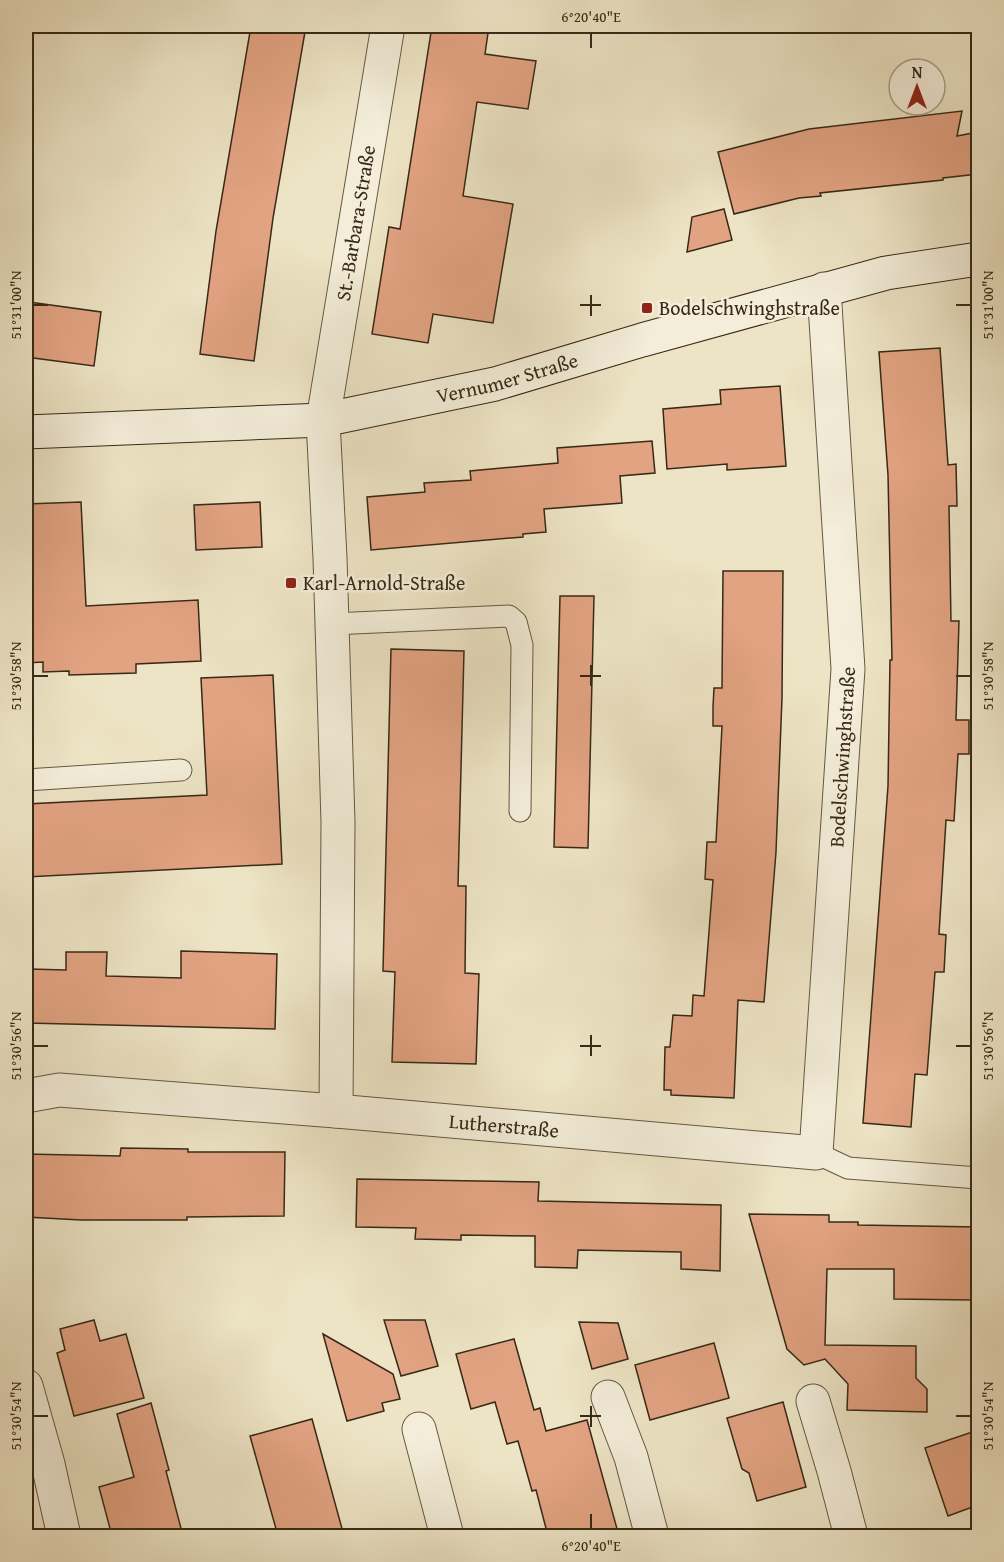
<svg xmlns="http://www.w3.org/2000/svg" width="1004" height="1562" viewBox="0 0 1004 1562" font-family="'Gentium Book Plus',serif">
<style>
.building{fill:#e2a382;stroke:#372916;stroke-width:1.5}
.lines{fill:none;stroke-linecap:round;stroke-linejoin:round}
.lane-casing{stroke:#645842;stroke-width:23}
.street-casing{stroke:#645842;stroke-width:35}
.secondary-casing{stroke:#372916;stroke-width:35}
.lane{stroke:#f3edd9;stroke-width:21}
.street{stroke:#f3edd9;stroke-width:33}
.secondary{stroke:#f3edd9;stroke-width:33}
.ticks{fill:none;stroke:#372916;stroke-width:2}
.poi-dot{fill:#8f2418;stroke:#f3edd9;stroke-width:2}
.labels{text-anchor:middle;stroke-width:5;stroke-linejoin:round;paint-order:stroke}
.street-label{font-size:20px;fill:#372916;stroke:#f3edd9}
.poi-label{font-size:20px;fill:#372916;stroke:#f3edd9;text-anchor:start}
.neatline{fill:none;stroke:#372916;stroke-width:2}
.ticks-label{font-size:15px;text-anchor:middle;fill:#372916}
</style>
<rect width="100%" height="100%" fill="#ede4c5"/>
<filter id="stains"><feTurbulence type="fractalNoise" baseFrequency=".00333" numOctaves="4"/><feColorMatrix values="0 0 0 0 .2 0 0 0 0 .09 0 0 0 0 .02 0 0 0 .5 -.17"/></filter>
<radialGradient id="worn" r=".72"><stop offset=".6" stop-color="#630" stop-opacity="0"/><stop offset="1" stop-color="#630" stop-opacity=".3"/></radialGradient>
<!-- building -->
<g class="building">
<path d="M 251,26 L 306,26 L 273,218 L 254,361 L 200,354 L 216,231 Z"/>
<path d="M 432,26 L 489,26 L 485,54 L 536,61 L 528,109 L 477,102 L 463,196 L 513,204 L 493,323 L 433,314 L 428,343 L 372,334 L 389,227 L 400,229 Z"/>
<path d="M 962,111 L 957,136 L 978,132 L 978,174 L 943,178 L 943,180 L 820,193 L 821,196 L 799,198 L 734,214 L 718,152 L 809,129 Z"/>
<path d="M 724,209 L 732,240 L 687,252 L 692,217 Z"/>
<path d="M 29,302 L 101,312 L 94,366 L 26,357 L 26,319 L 28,319 Z"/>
<path d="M 940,348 L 948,465 L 956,464 L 957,506 L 949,506 L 951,621 L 959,621 L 956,720 L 969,720 L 969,754 L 958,754 L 954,821 L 946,820 L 939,934 L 946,935 L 944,972 L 935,972 L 927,1075 L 915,1074 L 911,1127 L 863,1123 L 888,786 L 890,660 L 892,660 L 888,475 L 879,352 Z"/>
<path d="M 780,386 L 786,466 L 727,470 L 727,464 L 667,469 L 663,409 L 721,404 L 720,390 Z"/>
<path d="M 652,441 L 655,473 L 620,476 L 622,503 L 544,509 L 546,532 L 523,534 L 523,537 L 371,550 L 367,497 L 425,492 L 424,483 L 471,480 L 470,471 L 558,463 L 557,448 Z"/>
<path d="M 81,502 L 86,606 L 198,600 L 201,661 L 136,664 L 136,673 L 69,675 L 69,671 L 43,672 L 43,662 L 26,663 L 26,504 Z"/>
<path d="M 260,502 L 262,547 L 196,550 L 194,505 Z"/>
<path d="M 723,571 L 783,571 L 782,698 L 776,852 L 764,1002 L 738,1000 L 734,1098 L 671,1095 L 671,1090 L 664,1090 L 665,1047 L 670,1047 L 673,1015 L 692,1016 L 693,995 L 704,996 L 713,880 L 705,879 L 707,842 L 716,842 L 722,726 L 713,726 L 713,707 L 714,688 L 722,688 Z"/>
<path d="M 560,596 L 594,596 L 588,848 L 554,847 Z"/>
<path d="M 391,649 L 464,651 L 458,886 L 466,886 L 465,973 L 479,974 L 476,1064 L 392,1062 L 395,972 L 383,971 Z"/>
<path d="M 273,675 L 282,864 L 26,877 L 26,804 L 207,795 L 201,678 Z"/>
<path d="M 181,951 L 277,954 L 275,1029 L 26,1023 L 26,976 L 29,976 L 29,969 L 66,970 L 66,952 L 107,952 L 106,976 L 181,978 Z"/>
<path d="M 121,1148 L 188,1149 L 188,1152 L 285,1152 L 284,1216 L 187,1217 L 187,1220 L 81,1220 L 26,1217 L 26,1154 L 120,1156 Z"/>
<path d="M 357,1179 L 539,1182 L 538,1201 L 721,1205 L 720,1271 L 681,1269 L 681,1252 L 629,1251 L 578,1250 L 577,1268 L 535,1267 L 535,1236 L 461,1235 L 461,1240 L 415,1239 L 416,1228 L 356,1227 Z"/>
<path d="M 749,1214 L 829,1215 L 829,1222 L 858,1222 L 858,1225 L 978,1227 L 978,1262 L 975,1262 L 974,1300 L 894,1299 L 894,1269 L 827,1269 L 825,1345 L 916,1346 L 916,1378 L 927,1389 L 927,1412 L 847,1410 L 848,1384 L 825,1359 L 804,1365 L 787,1349 Z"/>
<path d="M 94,1320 L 100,1341 L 126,1334 L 144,1398 L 74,1416 L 57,1353 L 65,1350 L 60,1329 Z"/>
<path d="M 384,1320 L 425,1320 L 438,1366 L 401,1376 Z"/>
<path d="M 579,1322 L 618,1323 L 628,1359 L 592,1369 Z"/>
<path d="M 323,1334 L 393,1374 L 400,1399 L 382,1403 L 384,1411 L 347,1421 Z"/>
<path d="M 514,1339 L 534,1410 L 540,1408 L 546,1431 L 587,1420 L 619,1536 L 548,1536 L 536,1490 L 532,1491 L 518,1441 L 507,1444 L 495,1402 L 471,1409 L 456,1354 Z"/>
<path d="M 714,1343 L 729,1398 L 650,1420 L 635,1365 Z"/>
<path d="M 783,1402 L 806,1487 L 757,1501 L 749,1473 L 742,1469 L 727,1418 Z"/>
<path d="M 151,1403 L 169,1470 L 166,1471 L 183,1536 L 112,1536 L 99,1487 L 134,1477 L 117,1414 Z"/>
<path d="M 312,1419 L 344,1536 L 278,1536 L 250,1436 Z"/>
<path d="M 978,1430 L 978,1505 L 948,1516 L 925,1448 Z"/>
</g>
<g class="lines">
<!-- lane casing -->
<g class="lane-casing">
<g id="lane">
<path d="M 332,624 L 509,616 L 516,622 L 522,645 L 520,811"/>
<path d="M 26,780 L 181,770"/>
<path d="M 816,1153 L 848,1168 L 978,1178"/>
</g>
</g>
<!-- street casing -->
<g class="street-casing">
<g id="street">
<path id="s1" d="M 26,1096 L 59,1090 L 336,1111 L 816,1153 L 848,669 L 824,289"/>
<path id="s2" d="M 336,1111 L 338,822 L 330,558 L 323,420 L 388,26"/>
<path d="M 26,1386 L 48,1464 L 64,1536"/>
<path d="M 608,1397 L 631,1457 L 652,1536"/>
<path d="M 813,1401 L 834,1471 L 851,1536"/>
<path d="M 419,1429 L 447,1536"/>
</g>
</g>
<!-- secondary casing -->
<g class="secondary-casing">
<g id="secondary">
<path id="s3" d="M 26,432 L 323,420 L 495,384 L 642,340 L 886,273 L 978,259"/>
</g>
</g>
<!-- lane -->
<use href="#lane" class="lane"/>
<!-- street -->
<use href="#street" class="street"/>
<!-- secondary -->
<use href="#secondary" class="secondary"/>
</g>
<!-- ticks -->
<path class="ticks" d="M 591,33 L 591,48M 591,295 L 591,316M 33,305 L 48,305M 580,305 L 601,305M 956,305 L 971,305M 591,665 L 591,686M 33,676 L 48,676M 580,676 L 601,676M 956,676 L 971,676M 591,1035 L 591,1056M 33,1046 L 48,1046M 580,1046 L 601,1046M 956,1046 L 971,1046M 591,1406 L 591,1427M 33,1416 L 48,1416M 580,1416 L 601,1416M 956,1416 L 971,1416M 591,1514 L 591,1529"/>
<!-- markers -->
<g class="poi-dot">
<rect x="641" y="302" width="12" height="12" rx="3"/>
<rect x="285" y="577" width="12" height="12" rx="3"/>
</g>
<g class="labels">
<!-- street labels -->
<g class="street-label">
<text dy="7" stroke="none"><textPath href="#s2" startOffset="891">St.-Barbara-Straße</textPath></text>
<text dy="7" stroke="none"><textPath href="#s3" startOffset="486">Vernumer Straße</textPath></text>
<text dy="7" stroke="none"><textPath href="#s1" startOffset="1190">Bodelschwinghstraße</textPath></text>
<text dy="7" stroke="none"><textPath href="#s1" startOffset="480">Lutherstraße</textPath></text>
</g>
<!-- poi labels -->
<g class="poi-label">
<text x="659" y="315">Bodelschwinghstraße</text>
<text x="303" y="590">Karl-Arnold-Straße</text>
</g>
</g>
<!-- margin -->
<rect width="1004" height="1562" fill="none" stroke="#ede4c5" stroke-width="66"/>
<!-- north arrow -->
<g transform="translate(917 87)"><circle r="28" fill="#f3edd9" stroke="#a89f8b" stroke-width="1.5"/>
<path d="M0-4.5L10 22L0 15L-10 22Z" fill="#8f2418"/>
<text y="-9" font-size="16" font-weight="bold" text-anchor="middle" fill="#372916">N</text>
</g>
<rect x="33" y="33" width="938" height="1496" class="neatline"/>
<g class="ticks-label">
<text x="591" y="22">6°20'40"E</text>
<text transform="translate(16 305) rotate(-90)" y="5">51°31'00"N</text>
<text transform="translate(988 305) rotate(-90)" y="5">51°31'00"N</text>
<text transform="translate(16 676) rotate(-90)" y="5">51°30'58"N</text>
<text transform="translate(988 676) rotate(-90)" y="5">51°30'58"N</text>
<text transform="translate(16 1046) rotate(-90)" y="5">51°30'56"N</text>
<text transform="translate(988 1046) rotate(-90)" y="5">51°30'56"N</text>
<text transform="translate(16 1416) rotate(-90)" y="5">51°30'54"N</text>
<text transform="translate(988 1416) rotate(-90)" y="5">51°30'54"N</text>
<text x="591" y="1551">6°20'40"E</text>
</g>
<rect width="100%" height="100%" filter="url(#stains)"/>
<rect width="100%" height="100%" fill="url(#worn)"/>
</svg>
